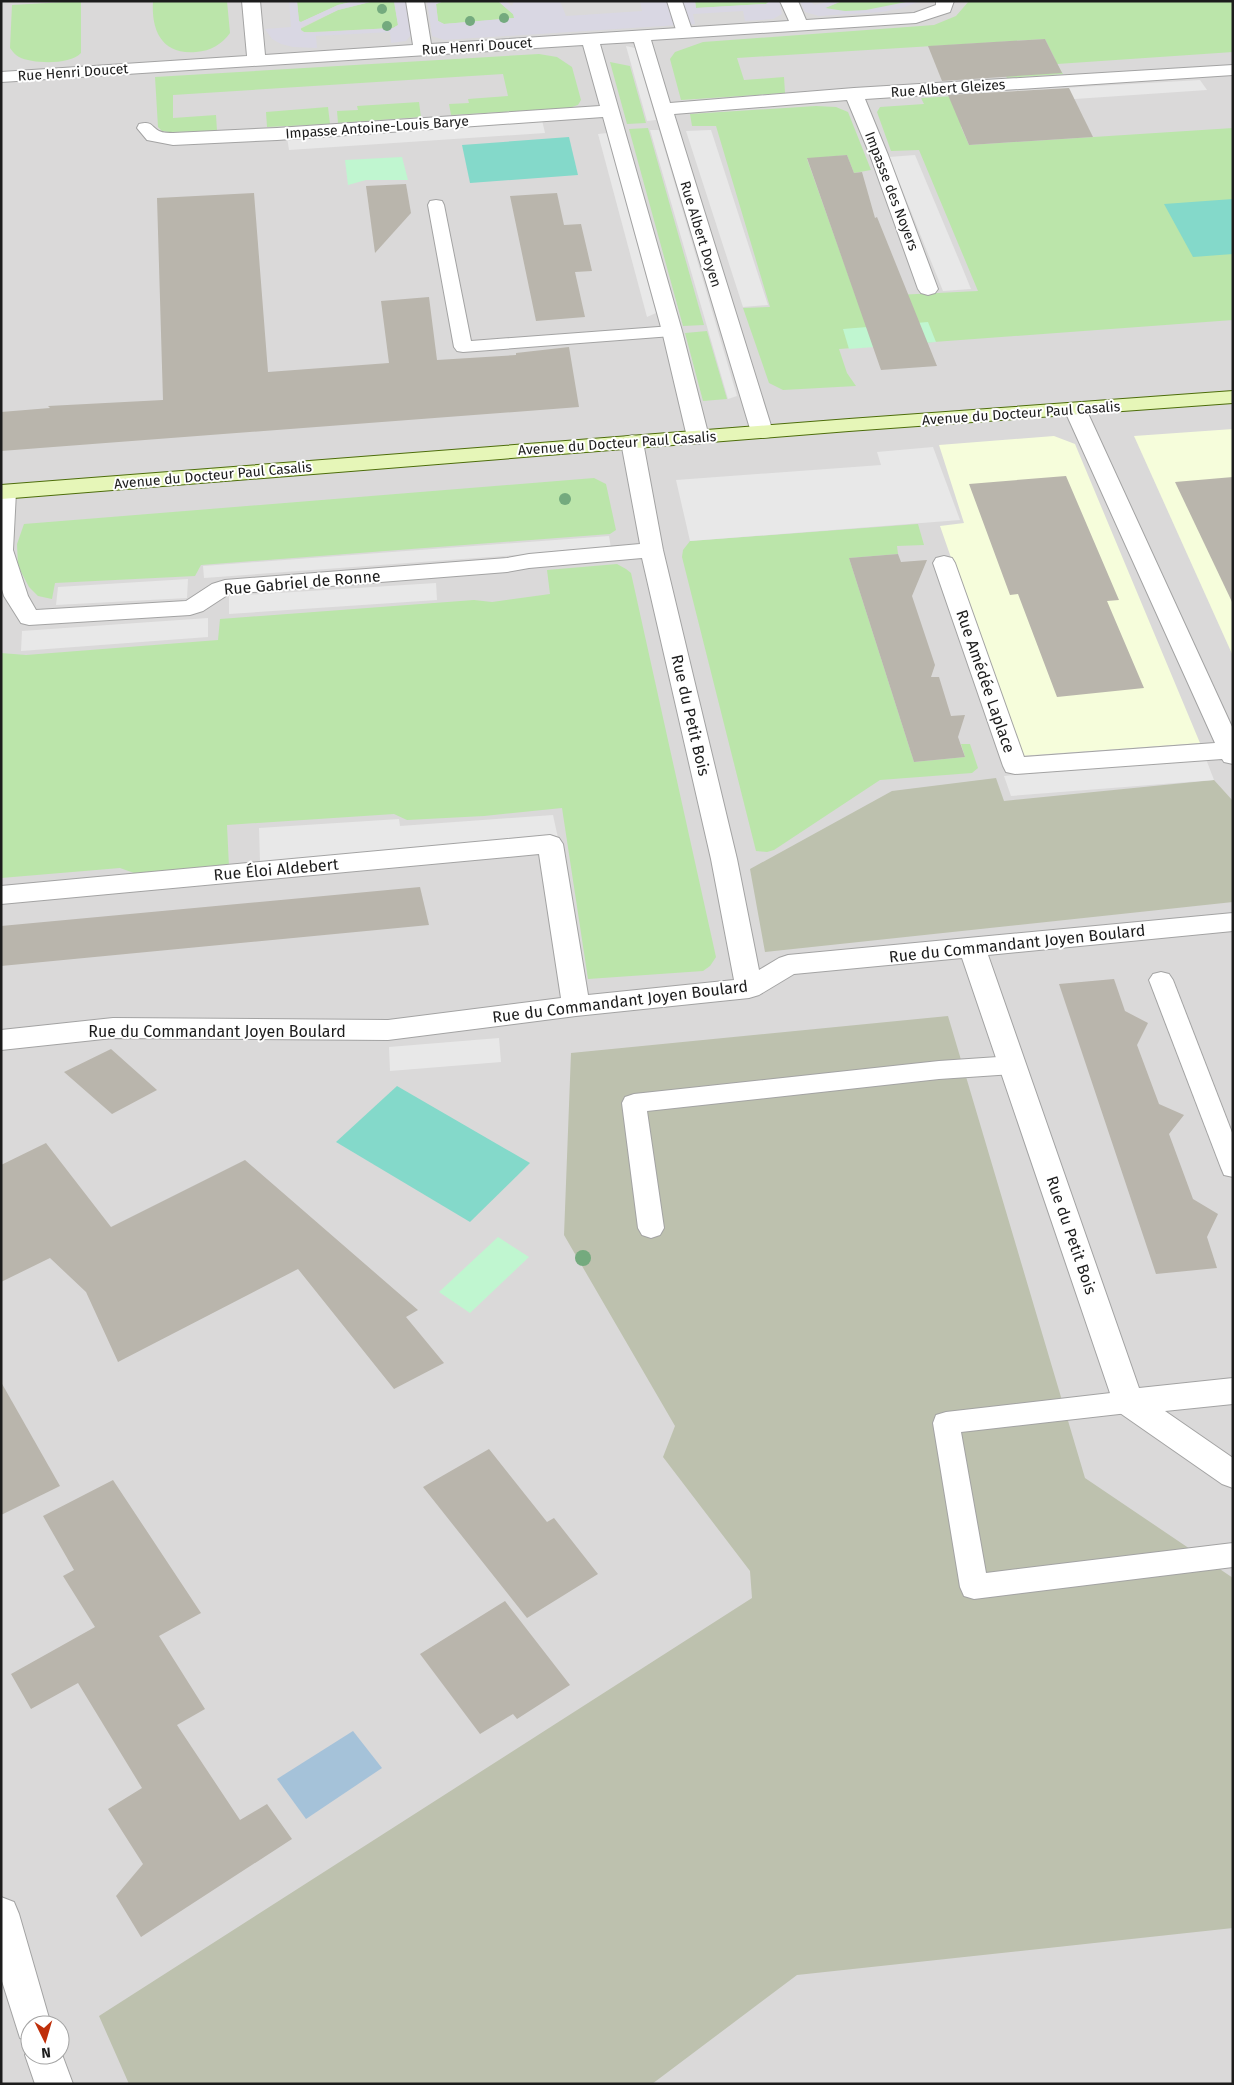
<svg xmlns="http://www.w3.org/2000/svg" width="1234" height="2085" viewBox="0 0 1234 2085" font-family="'Fira Sans',sans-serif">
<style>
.residential{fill:#dad9d9;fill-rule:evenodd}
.education{fill:#f6fddb}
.construction{fill:#bdc1ae}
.grass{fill:#bbe5aa}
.park{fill:#c0f6d0}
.pitch{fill:#84d9ca}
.parking{fill:#e8e8e8}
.plaza{fill:#d9d7e3}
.water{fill:#a5c2d9}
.building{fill:#b9b5ac}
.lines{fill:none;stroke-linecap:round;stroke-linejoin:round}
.lane-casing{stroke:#a3a3a3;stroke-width:2}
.street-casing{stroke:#a3a3a3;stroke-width:2}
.secondary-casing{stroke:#4d6d0a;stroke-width:2}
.lane{fill:#fff;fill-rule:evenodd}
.street{fill:#fff;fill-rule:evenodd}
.secondary{fill:#e6f6b8;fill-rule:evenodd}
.tree{fill:#74aa7e}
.labels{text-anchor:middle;stroke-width:4;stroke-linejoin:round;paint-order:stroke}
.far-street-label{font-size:14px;fill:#1c1c1c;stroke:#fff}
.street-label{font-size:16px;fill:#1c1c1c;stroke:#fff}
</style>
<rect width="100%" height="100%" fill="#edece2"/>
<!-- residential -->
<path class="residential" d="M 1,1 L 1233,1 L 1233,2084 L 1,2084 ZM 30,2025 L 60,2025 L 60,2055 L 30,2055 Z"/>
<!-- education -->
<g class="education">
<path d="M 1233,429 L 1233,656 L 1134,436 Z"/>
<path d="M 1054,436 L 1075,444 L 1200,743 L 1020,756 L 940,526 L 964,523 L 939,445 Z"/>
</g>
<!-- construction -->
<g class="construction">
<path d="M 996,778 L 1004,801 L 1214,780 L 1233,801 L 1233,902 L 765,952 L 750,869 L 892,791 Z"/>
<path d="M 948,1016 L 1085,1478 L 1233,1578 L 1233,1928 L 797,1975 L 652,2084 L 129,2084 L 99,2016 L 752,1598 L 750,1571 L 663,1457 L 675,1426 L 564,1235 L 571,1053 Z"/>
</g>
<!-- grass -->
<g class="grass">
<path d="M 81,1 L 81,53 C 70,65 33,64 19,57 C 15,55 13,52 10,48 L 12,5 Z"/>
<path d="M 153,1 L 227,1 L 230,33 C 222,44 211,51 196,52 C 163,55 151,32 153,1 Z"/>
<path d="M 297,1 L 355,1 L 338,5 L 301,22 L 299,22 Z"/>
<path d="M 374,1 L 394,1 L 398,25 L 393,28 L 313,32 L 304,32 L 300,29 L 338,10 Z"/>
<path d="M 444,1 L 498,1 L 513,14 L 515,18 L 444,24 L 438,21 L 436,4 Z"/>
<path d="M 695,1 L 770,1 L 766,4 L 696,8 Z"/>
<path d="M 842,1 L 911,1 C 892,9 845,16 825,8 Z"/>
<path d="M 969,1 L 1233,1 L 1233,52 L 1057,64 L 1063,74 L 1007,78 L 1001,67 L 1055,59 L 1045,39 L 737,58 L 744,80 L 784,77 L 785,93 L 681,100 L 670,59 L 675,52 L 703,42 L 934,25 L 956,16 Z"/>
<path d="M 539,54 L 557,57 L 572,67 L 581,100 L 578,105 L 569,108 L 451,115 L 449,104 L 469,103 L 468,99 L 508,96 L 503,74 L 173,95 L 173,118 L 216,115 L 217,131 L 169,132 L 162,131 L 158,127 L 155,77 Z"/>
<path d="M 610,62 L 630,66 L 646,123 L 627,124 Z"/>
<path d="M 974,95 L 961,127 L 969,145 L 1233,128 L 1233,320 L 839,349 L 847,373 L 856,386 L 783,390 L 769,383 L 743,308 L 770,307 L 716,126 L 692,126 L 690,114 L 816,106 L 836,107 L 848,112 L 871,170 L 854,173 L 847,155 L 807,159 L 856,297 L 978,291 L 919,150 L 891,151 L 877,112 L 880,107 L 924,104 L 921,98 Z"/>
<path d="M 419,102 L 421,117 L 338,123 L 337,111 L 358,110 L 357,106 Z"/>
<path d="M 328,107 L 330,124 L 267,127 L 266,112 Z"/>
<path d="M 648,128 L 704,325 L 683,326 L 629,129 Z"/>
<path d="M 707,331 L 727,399 L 703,401 L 685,333 Z"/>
<path d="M 594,478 L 606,484 L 616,530 L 610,534 L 201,565 L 195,576 L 55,583 L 52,599 L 38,596 L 29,587 L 18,566 L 17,544 L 24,524 Z"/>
<path d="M 918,524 L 924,545 L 897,546 L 898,554 L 849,558 L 914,762 L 965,757 L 961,744 L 970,744 L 978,768 L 972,773 L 880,780 L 774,850 L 767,852 L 756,851 L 682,557 L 683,550 L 690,541 Z"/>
<path d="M 617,564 L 626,569 L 631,573 L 716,957 L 710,966 L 703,971 L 588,979 L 562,808 L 484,816 L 407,820 L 394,814 L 227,825 L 229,867 L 134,873 L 120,868 L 1,878 L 1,653 L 26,655 L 218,640 L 220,619 L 474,600 L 492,602 L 550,594 L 547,570 Z"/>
</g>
<!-- park -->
<g class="park">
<path d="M 402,157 L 408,180 L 366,180 L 348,185 L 345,160 Z"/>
<path d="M 928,322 L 936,342 L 849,349 L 843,329 Z"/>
<path d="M 498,1237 L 529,1257 L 470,1313 L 439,1292 Z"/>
</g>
<!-- pitch -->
<g class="pitch">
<path d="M 569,137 L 578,175 L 470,183 L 462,145 Z"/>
<path d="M 1233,199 L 1233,254 L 1193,257 L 1164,204 Z"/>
<path d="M 397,1086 L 530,1163 L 470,1222 L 336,1142 Z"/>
</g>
<!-- parking -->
<g class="parking">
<path d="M 626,46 L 635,48 L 656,120 L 647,121 Z"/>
<path d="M 1200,80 L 1207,90 L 1001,104 L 995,92 Z"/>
<path d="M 542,120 L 545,133 L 289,150 L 287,137 Z"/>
<path d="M 650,130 L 659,130 L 737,396 L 728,399 Z"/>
<path d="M 711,130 L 768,305 L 743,307 L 686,131 Z"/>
<path d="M 607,133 L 656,313 L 647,317 L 598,134 Z"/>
<path d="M 915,155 L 962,267 L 971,289 L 943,291 L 889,157 Z"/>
<path d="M 933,447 L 960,520 L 690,541 L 676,480 L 881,465 L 877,452 Z"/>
<path d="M 609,536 L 611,548 L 204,578 L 203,566 Z"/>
<path d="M 188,579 L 187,598 L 56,605 L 58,587 Z"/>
<path d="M 436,583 L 437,600 L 229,614 L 229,596 Z"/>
<path d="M 208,618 L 208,637 L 21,651 L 22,631 Z"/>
<path d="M 1206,759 L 1214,780 L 1011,796 L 1004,776 Z"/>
<path d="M 553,815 L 558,838 L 260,862 L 259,828 L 399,819 L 400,826 Z"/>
<path d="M 499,1038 L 501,1062 L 390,1071 L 389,1047 Z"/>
</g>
<!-- plaza -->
<g class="plaza">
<path d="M 289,1 L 297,1 L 299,21 L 301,22 L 338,5 L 355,1 L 374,1 L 338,10 L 301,27 L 301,31 L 307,33 L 393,28 L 398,25 L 394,1 L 406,1 L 411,35 L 406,41 L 391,43 L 390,32 L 316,36 L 317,48 L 293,47 L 281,44 L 272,39 L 265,29 L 291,27 Z"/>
<path d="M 427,1 L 444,1 L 436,4 L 438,21 L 444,24 L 514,18 L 513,14 L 498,1 L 505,1 L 512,6 L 514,1 L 560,1 L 566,16 L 642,11 L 640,1 L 695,1 L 696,8 L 766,4 L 770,1 L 779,1 L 782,14 L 773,19 L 745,21 L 743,11 L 693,14 L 695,24 L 444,40 L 432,36 Z"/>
<path d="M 800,1 L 809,1 L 815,5 L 830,1 L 842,1 L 825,8 L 845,11 L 866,10 L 911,1 L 921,1 L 902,8 L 882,12 L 819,16 L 805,12 Z"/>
</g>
<!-- water -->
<path class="water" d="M 353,1731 L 382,1768 L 306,1819 L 277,1779 Z"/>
<!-- building -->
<g class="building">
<path d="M 1045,39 L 1062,73 L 942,81 L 928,46 Z"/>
<path d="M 1069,88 L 1093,137 L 969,145 L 948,95 Z"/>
<path d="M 847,155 L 854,173 L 862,172 L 875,218 L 877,217 L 937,366 L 881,370 L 807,158 Z"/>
<path d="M 406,184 L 411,213 L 375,253 L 366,186 Z"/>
<path d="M 254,193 L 268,372 L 389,363 L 381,301 L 429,297 L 437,360 L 516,355 L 516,353 L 569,347 L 579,407 L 1,451 L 1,412 L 50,408 L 48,406 L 163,400 L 157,198 Z"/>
<path d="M 557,193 L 564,225 L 581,224 L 592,271 L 575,272 L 585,317 L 536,321 L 510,196 Z"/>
<path d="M 1066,476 L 1119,600 L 1107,601 L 1144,688 L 1057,697 L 1018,594 L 1010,595 L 969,484 Z"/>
<path d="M 1233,477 L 1233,604 L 1175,482 Z"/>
<path d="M 898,554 L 901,562 L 927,560 L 912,596 L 935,665 L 931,677 L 939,677 L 951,716 L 965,715 L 958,737 L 965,757 L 914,762 L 849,558 Z"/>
<path d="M 420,887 L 429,925 L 1,966 L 1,926 Z"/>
<path d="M 1114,979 L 1125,1011 L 1148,1023 L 1137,1045 L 1159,1104 L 1184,1115 L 1169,1134 L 1193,1199 L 1218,1214 L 1207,1237 L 1217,1268 L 1156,1274 L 1059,984 Z"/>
<path d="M 111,1049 L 157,1090 L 112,1114 L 64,1072 Z"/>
<path d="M 46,1143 L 111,1227 L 245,1160 L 418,1310 L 406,1317 L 444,1363 L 394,1389 L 298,1269 L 118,1362 L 86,1292 L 50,1258 L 1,1282 L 1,1165 Z"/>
<path d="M 1,1382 L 60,1486 L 1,1515 Z"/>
<path d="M 489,1449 L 547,1522 L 554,1518 L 598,1574 L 527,1618 L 423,1487 Z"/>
<path d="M 113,1480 L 201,1613 L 159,1636 L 205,1709 L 177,1725 L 240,1820 L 267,1804 L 292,1839 L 141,1937 L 116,1896 L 143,1864 L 108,1809 L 142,1788 L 78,1683 L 31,1709 L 11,1674 L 95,1627 L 63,1576 L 74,1570 L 43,1516 Z"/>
<path d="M 505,1601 L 570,1685 L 517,1719 L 513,1714 L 480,1734 L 420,1654 Z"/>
</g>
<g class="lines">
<!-- lane casing -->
<g class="lane-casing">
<g id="lane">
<path d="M 667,1 L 682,1 L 693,33 L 690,36 L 680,36 L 677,33 Z"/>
<path d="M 436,200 L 442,201 L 444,205 L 471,341 L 672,326 L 678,327 L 681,331 L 678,335 L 672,336 L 463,352 L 457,351 L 454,347 L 428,205 L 430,201 Z"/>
<path d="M 1161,972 L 1169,974 L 1173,980 L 1233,1135 L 1233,1177 L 1224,1175 L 1221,1168 L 1149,980 L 1153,974 Z"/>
<path d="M 1013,1056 L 1021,1059 L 1025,1065 L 1021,1071 L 1013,1074 L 939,1079 L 647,1111 L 664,1228 L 660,1235 L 651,1238 L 642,1235 L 638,1228 L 622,1103 L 625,1097 L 634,1094 L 939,1061 Z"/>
<path d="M 1128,1391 L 1137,1394 L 1141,1402 L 1137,1410 L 1128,1413 L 961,1432 L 986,1573 L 1233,1543 L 1233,1567 L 974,1599 L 964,1596 L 960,1587 L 933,1423 L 936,1415 L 946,1412 Z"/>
</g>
</g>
<!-- street casing -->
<g class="street-casing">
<g id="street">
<path d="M 242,1 L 260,1 L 265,55 L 413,45 L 406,1 L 424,1 L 431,44 L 789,21 L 780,1 L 798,1 L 806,20 L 914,13 L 936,5 L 936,1 L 954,1 L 950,12 L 916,23 L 651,40 L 670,103 L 854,88 L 1233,65 L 1233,75 L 865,99 L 888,155 L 938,289 L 935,293 L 928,295 L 921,293 L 918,289 L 870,155 L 847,100 L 674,114 L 773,432 L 770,437 L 762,438 L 754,437 L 751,432 L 634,42 L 600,44 L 682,331 L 709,437 L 706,442 L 698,444 L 690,442 L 687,437 L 662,331 L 603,117 L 277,140 L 173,145 L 147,140 L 137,128 L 139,124 C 153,121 150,126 159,131 C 163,133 169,133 173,133 L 277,128 L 600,106 L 583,45 L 1,82 L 1,72 L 247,56 Z"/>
<path d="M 1075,403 L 1083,404 L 1086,409 L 1233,729 L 1233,764 L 1224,762 L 1222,759 L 1015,774 L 1006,772 L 1003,766 L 933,563 L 936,558 L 944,556 L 952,558 L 955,563 L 1024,757 L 1215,743 L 1064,409 L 1067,404 Z"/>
<path d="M 632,435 L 640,437 L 643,442 L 663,550 L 737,859 L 759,970 L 779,958 L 788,955 L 1233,913 L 1233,931 L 988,955 L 1139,1388 L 1233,1378 L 1233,1404 L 1165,1411 L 1233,1458 L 1233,1488 L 1222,1484 L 1117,1411 L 1113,1402 L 962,958 L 794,974 L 759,995 L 749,998 L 576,1016 L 388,1040 L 113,1038 L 1,1050 L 1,1030 L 113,1018 L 388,1020 L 561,998 L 539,854 L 1,904 L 1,886 L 550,835 L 559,838 L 563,844 L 588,995 L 734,980 L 711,859 L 642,558 L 529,568 L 507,572 L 229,594 L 203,611 L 190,615 L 29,625 L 21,623 L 4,596 L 1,586 L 1,486 L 13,487 L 16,492 L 13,550 L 28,596 L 36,610 L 186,601 L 212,584 L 225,580 L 507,558 L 529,554 L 640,544 L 621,442 L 624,437 Z"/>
<path d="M 1,1897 L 14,1902 L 19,1914 L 51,2025 L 30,2025 L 30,2042 L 20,2038 L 1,1978 Z"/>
<path d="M 30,2044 L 30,2055 L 60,2055 L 60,2049 L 73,2084 L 35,2084 L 25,2055 Z"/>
</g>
</g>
<!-- secondary casing -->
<g class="secondary-casing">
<path id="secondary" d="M 1233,391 L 1233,403 L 849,431 L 1,499 L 1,485 L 849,419 Z"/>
</g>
<!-- lane -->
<use href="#lane" class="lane"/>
<!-- street -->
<use href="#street" class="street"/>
<!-- secondary -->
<use href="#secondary" class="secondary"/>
</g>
<!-- trees -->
<g class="tree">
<circle cx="382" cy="9" r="5"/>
<circle cx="504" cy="18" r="5"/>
<circle cx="470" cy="21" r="5"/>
<circle cx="387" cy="26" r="5"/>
<circle cx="565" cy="499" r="6"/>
<circle cx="583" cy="1258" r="8"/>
</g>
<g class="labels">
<!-- far-street labels -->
<g class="far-street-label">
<text transform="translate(477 46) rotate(-4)" y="5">Rue Henri Doucet</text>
<text transform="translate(73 72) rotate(-4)" y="5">Rue Henri Doucet</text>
<text transform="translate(948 88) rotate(-4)" y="5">Rue Albert Gleizes</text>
<text transform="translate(377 127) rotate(-4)" y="5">Impasse Antoine-Louis Barye</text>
<text transform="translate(892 191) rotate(69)" y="5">Impasse des Noyers</text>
<text transform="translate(701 234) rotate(73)" y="5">Rue Albert Doyen</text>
<text transform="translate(1021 413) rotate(-4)" y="5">Avenue du Docteur Paul Casalis</text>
<text transform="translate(617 443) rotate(-4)" y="5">Avenue du Docteur Paul Casalis</text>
<text transform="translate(213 475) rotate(-5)" y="5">Avenue du Docteur Paul Casalis</text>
</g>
<!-- street labels -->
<g class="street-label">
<text transform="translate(302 582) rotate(-5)" y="6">Rue Gabriel de Ronne</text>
<text transform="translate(986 681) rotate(71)" y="6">Rue Amédée Laplace</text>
<text transform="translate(691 715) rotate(77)" y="6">Rue du Petit Bois</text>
<text transform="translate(276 869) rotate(-5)" y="6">Rue Éloi Aldebert</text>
<text transform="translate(1017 943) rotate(-6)" y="6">Rue du Commandant Joyen Boulard</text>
<text transform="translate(620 1001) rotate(-7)" y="6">Rue du Commandant Joyen Boulard</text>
<text x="217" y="1037">Rue du Commandant Joyen Boulard</text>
<text transform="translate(1072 1235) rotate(71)" y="6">Rue du Petit Bois</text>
</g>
</g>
<!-- border -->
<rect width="1234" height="2085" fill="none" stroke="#1c1c1c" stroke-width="5"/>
<!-- north arrow -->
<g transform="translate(45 2040) rotate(175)"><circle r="24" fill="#ffffff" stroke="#a4a4a4"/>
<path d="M0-4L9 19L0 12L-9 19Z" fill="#bf2f0a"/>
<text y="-8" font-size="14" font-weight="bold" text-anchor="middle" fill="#1c1c1c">N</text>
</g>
</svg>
